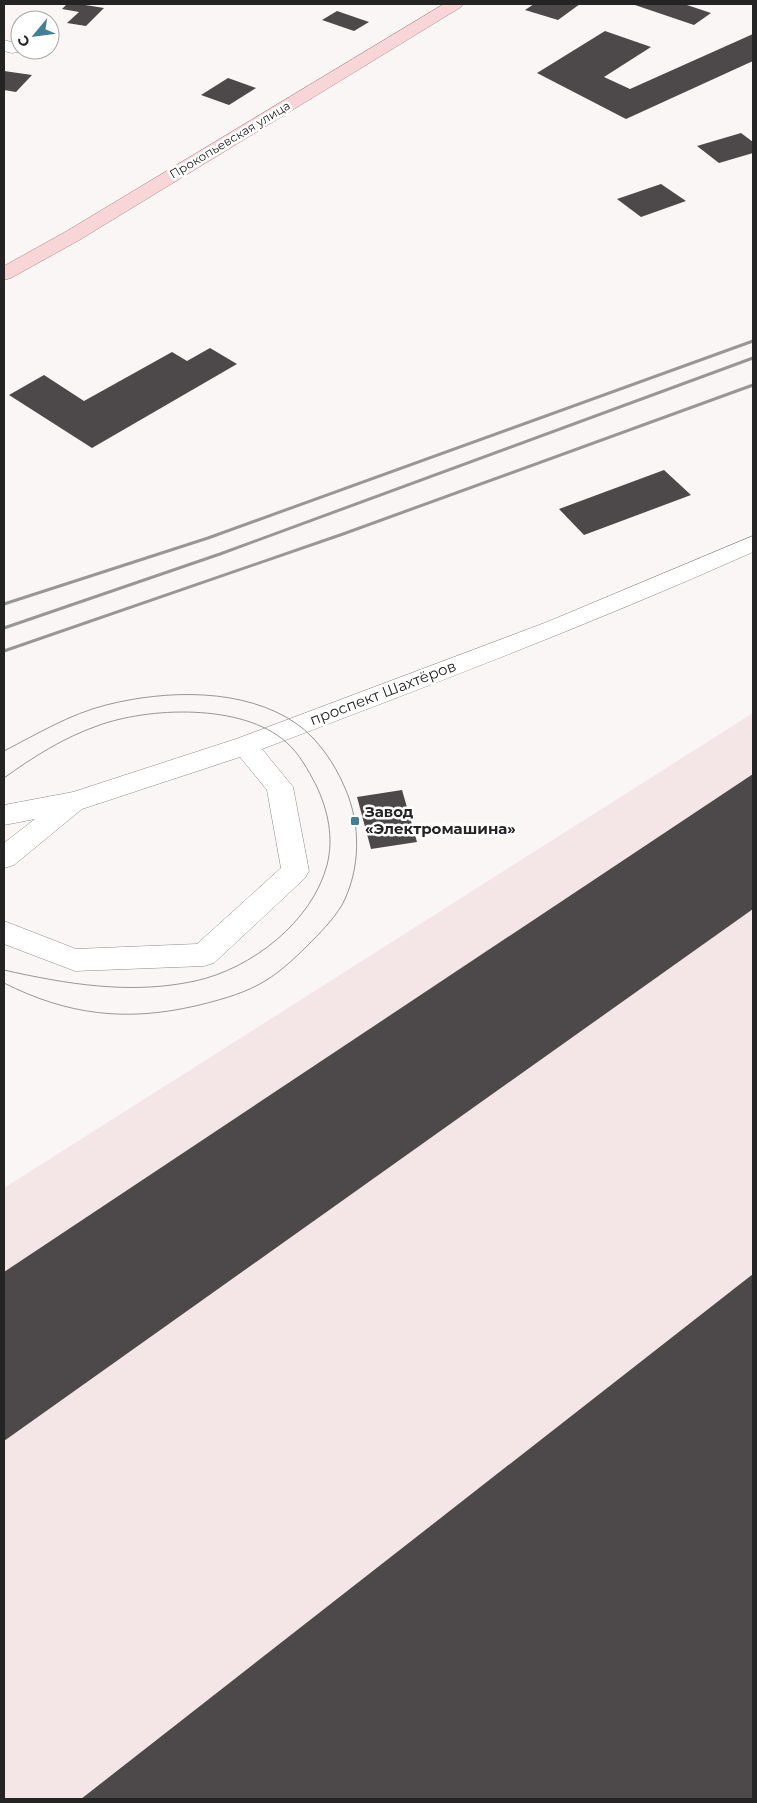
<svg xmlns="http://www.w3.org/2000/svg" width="757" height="1803" viewBox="0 0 757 1803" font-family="Montserrat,sans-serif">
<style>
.built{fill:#f4e6e7}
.building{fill:#4d494a}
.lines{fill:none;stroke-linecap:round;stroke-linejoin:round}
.minor-casing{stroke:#8f8a8b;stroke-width:1}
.major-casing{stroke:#ac8688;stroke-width:1}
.minor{fill:#fff;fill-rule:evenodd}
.major{fill:#f8d6d8;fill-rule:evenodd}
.tram{stroke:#989696;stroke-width:1}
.rail{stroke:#989696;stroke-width:3}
.poi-dot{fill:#427f95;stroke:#fff;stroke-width:2}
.labels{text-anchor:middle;stroke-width:5;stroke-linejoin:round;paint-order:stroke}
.far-street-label{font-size:12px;fill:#252424;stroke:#fff}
.street-label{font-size:15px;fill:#252424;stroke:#fff}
.poi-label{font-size:15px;font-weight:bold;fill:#252424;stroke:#fff;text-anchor:start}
</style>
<rect width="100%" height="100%" fill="#faf6f6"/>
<!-- built -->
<path class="built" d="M 753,713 L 753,1799 L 4,1799 L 4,1188 Z"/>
<!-- building -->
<g class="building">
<path d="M 67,4 L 79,4 L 104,8 L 86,26 L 67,23 L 79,12 L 62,9 Z"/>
<path d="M 534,4 L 580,4 L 558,20 L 525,10 Z"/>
<path d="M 632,4 L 684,4 L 711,13 L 694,25 Z"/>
<path d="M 337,11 L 369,22 L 354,31 L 322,20 Z"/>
<path d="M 605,31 L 651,47 L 604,77 L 630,89 L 753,34 L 753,61 L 626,119 L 537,73 Z"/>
<path d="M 4,71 L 32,75 L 16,92 L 4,90 Z"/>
<path d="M 228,78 L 256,88 L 229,105 L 201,95 Z"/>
<path d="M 741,133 L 753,142 L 753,153 L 719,163 L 697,146 Z"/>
<path d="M 661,184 L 686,201 L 641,217 L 617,199 Z"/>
<path d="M 210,348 L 237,364 L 92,448 L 9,395 L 44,375 L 84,401 L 172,352 L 187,361 Z"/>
<path d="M 664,470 L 691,495 L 584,535 L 559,509 Z"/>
<path d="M 753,774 L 753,909 L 4,1441 L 4,1272 Z"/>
<path d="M 402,790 L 417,842 L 371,849 L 357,797 Z"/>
<path d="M 753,1274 L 753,1799 L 81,1799 Z"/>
</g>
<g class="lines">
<!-- minor casing -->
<g class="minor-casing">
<g id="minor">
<path d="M 4,40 L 18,44 L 20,48 L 18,52 L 12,53 L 4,51 Z"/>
<path d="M 753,536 L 753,552 C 592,624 428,686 262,749 L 293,787 L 309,871 L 305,878 L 214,963 L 204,966 L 75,971 L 4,944 L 4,921 L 76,949 L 197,944 L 281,868 L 267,790 L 240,757 L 82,809 L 14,865 L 4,868 L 4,843 L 35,819 L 4,825 L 4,805 L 73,792 L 236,739 L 547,622 Z"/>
</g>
</g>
<!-- major casing -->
<g class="major-casing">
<path id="major" d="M 444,4 L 463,4 L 461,7 L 81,239 L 11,278 L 4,280 L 4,266 L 67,231 Z"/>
</g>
<!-- minor -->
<use href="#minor" class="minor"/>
<!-- major -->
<use href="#major" class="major"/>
<!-- tram -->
<g class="tram">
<path d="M 4,751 C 37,734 70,714 106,705 C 165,690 244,687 297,724 C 318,739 335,764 345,788 C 361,824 361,869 342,905 C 333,920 320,933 307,946 C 293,960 277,975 258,985 C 239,995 216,1001 195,1006 C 126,1022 67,1015 4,983"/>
<path d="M 4,778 C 33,757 63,738 97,726 C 148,707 242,703 286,742 C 299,753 308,770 316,785 C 328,810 334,838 327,865 C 312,922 251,969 195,981 C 131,995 66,984 4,970"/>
</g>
<!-- rail -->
<g class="rail">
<path d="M 4,604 L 208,538 L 753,341"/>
<path d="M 4,628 L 220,554 L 753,358"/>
<path d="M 4,651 L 343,534 L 753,385"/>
</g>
</g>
<!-- markers -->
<rect class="poi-dot" x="350" y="816" width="10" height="10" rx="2.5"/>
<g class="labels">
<!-- far-street labels -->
<g class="far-street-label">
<text transform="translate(230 140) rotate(-31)" y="4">Прокопьевская улица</text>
</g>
<!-- street labels -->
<g class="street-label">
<text transform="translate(383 693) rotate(-21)" y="5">проспект Шахтёров</text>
</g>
<!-- poi labels -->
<g class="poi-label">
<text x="365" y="817">Завод<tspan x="365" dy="17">«Электромашина»</tspan></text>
</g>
</g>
<!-- border -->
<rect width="757" height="1803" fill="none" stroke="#252424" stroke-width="10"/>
<!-- north arrow -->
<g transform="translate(35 35) rotate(241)"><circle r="24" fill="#ffffff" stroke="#a8a7a7"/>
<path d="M0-4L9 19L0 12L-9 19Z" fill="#427f95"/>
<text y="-8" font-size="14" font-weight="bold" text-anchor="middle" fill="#252424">С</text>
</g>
</svg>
